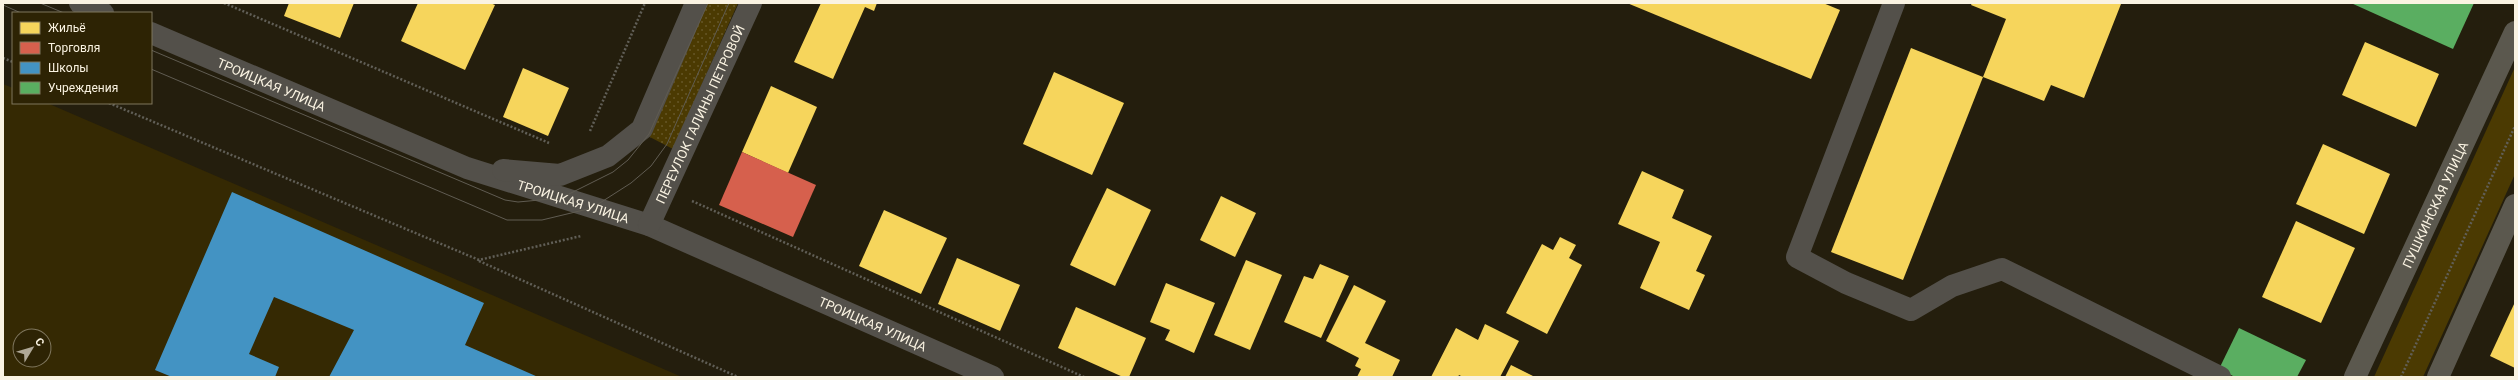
<svg xmlns="http://www.w3.org/2000/svg" width="2518" height="380" viewBox="0 0 2518 380" font-family="Roboto,sans-serif">
<style>
.built{fill:#352903;fill-rule:evenodd}
.grass{fill:url(#grass-dots)}
.green{fill:#4b3a02}
.homes{fill:#f6d55c}
.shops{fill:#d6604d}
.schools{fill:#4393c3}
.public{fill:#5aae61}
.lines{fill:none;stroke-linecap:round;stroke-linejoin:round}
.path{stroke:#615f57;stroke-width:2.5;stroke-dasharray:2 2;stroke-linecap:butt}
.minor{stroke:#53504a;stroke-width:22}
.major{stroke:#5b584e;stroke-width:22}
.tram{stroke:#605c52;stroke-width:1}
.labels{text-anchor:middle;stroke-width:4;stroke-linejoin:round;paint-order:stroke}
.street-label{font-size:13px;fill:#faf3e2;stroke:#2d2304}
</style>
<defs>
<pattern id="grass-dots" width="8" height="8" patternUnits="userSpaceOnUse"><rect width="8" height="8" fill="#4b3a02"/><path d="M2 2h.1M6 6h.1" fill="none" stroke="#665727" stroke-width="1.8" stroke-linecap="round"/></pattern>
</defs>
<rect width="100%" height="100%" fill="#241e0d"/>
<!-- built -->
<path class="built" d="M 3,84 L 13,88 L 13,103 L 47,103 L 682,377 L 3,377 ZM 20,336 L 44,336 L 44,360 L 20,360 Z"/>
<!-- grass -->
<path class="grass" d="M 702,3 L 738,3 L 673,149 L 644,134 Z"/>
<!-- green -->
<path class="green" d="M 2515,67 L 2515,174 L 2423,377 L 2374,377 Z"/>
<!-- homes -->
<g class="homes">
<path d="M 289,3 L 354,3 L 340,38 L 284,16 Z"/>
<path d="M 418,3 L 490,3 L 495,5 L 465,70 L 401,41 Z"/>
<path d="M 821,3 L 877,3 L 874,11 L 865,7 L 833,79 L 794,62 Z"/>
<path d="M 1627,3 L 1823,3 L 1840,10 L 1811,79 Z"/>
<path d="M 1972,3 L 2119,3 L 2121,4 L 2084,98 L 2051,85 L 2044,101 L 1983,77 L 2006,19 L 1971,5 Z"/>
<path d="M 2365,42 L 2439,74 L 2416,127 L 2342,95 Z"/>
<path d="M 1911,48 L 1983,77 L 1903,280 L 1831,252 Z"/>
<path d="M 523,68 L 569,88 L 548,136 L 503,117 Z"/>
<path d="M 1054,72 L 1124,103 L 1092,175 L 1023,144 Z"/>
<path d="M 771,86 L 817,107 L 788,173 L 742,152 Z"/>
<path d="M 2323,144 L 2390,174 L 2364,234 L 2296,204 Z"/>
<path d="M 1642,171 L 1684,190 L 1672,218 L 1712,236 L 1696,271 L 1705,275 L 1689,310 L 1640,288 L 1660,242 L 1618,224 Z"/>
<path d="M 1107,188 L 1151,210 L 1115,286 L 1070,265 Z"/>
<path d="M 1221,196 L 1256,213 L 1235,257 L 1200,240 Z"/>
<path d="M 884,210 L 947,238 L 921,294 L 859,266 Z"/>
<path d="M 2296,221 L 2355,248 L 2321,323 L 2262,297 Z"/>
<path d="M 1560,237 L 1576,245 L 1569,258 L 1582,265 L 1547,334 L 1506,313 L 1542,244 L 1553,250 Z"/>
<path d="M 957,258 L 1020,285 L 1000,331 L 938,304 Z"/>
<path d="M 1246,260 L 1282,275 L 1250,350 L 1214,335 Z"/>
<path d="M 1320,264 L 1349,276 L 1321,338 L 1284,322 L 1304,276 L 1313,279 Z"/>
<path d="M 1166,283 L 1215,303 L 1194,353 L 1165,340 L 1170,330 L 1150,322 Z"/>
<path d="M 1354,285 L 1386,301 L 1365,343 L 1400,360 L 1392,377 L 1357,377 L 1361,369 L 1355,366 L 1359,358 L 1326,341 Z"/>
<path d="M 2515,302 L 2515,368 L 2490,356 Z"/>
<path d="M 1076,307 L 1146,338 L 1129,377 L 1123,377 L 1058,348 Z"/>
<path d="M 1485,324 L 1519,341 L 1500,377 L 1463,377 L 1459,375 L 1458,377 L 1431,377 L 1456,328 L 1478,340 Z"/>
<path d="M 1511,365 L 1535,377 L 1505,377 Z"/>
</g>
<!-- shops -->
<path class="shops" d="M 742,152 L 816,185 L 793,237 L 719,205 Z"/>
<!-- schools -->
<path class="schools" d="M 232,192 L 484,303 L 465,345 L 538,377 L 329,377 L 354,330 L 274,297 L 249,354 L 279,367 L 275,377 L 172,377 L 155,370 Z"/>
<!-- public -->
<g class="public">
<path d="M 2351,3 L 2474,3 L 2453,49 Z"/>
<path d="M 2239,328 L 2306,360 L 2297,377 L 2235,377 L 2219,369 Z"/>
</g>
<g class="lines">
<!-- path -->
<g class="path">
<path d="M 224,3 L 549,143"/>
<path d="M 3,58 L 13,62"/>
<path d="M 109,103 L 479,260 L 581,236"/>
<path d="M 590,131 L 645,3"/>
<path d="M 692,201 L 1084,377"/>
<path d="M 479,261 L 738,377"/>
<path d="M 2401,377 L 2515,126"/>
</g>
<!-- minor -->
<g class="minor">
<path d="M 80,3 L 103,13"/>
<path d="M 1894,3 L 1797,257 L 1846,283 L 1911,310 L 1952,286 L 2002,269 L 2220,377"/>
<path id="s1" d="M 151,33 L 467,168 L 649,225 L 993,377"/>
<path d="M 503,170 L 560,175 L 608,156 L 642,129 L 696,3"/>
<path id="s2" d="M 649,225 L 751,3"/>
</g>
<!-- major -->
<g class="major">
<path id="s3" d="M 2355,377 L 2515,32"/>
<path d="M 2438,377 L 2515,205"/>
</g>
<!-- tram -->
<g class="tram">
<path d="M 40,3 L 64,13"/>
<path d="M 3,5 L 21,13"/>
<path d="M 151,50 L 505,200 L 518,202 L 561,198 L 613,172 L 628,160 L 649,134 L 708,3"/>
<path d="M 151,69 L 507,220 L 542,220 L 592,208 L 631,183 L 651,166 L 667,144 L 729,3"/>
</g>
</g>
<g class="labels">
<!-- street labels -->
<g class="street-label">
<text dy="5" stroke="none"><textPath href="#s1" startOffset="131">ТРОИЦКАЯ УЛИЦА</textPath></text>
<text dy="5" stroke="none"><textPath href="#s2" startOffset="122">ПЕРЕУЛОК ГАЛИНЫ ПЕТРОВОЙ</textPath></text>
<text dy="5" stroke="none"><textPath href="#s1" startOffset="455">ТРОИЦКАЯ УЛИЦА</textPath></text>
<text dy="5" stroke="none"><textPath href="#s3" startOffset="190">ПУШКИНСКАЯ УЛИЦА</textPath></text>
<text dy="5" stroke="none"><textPath href="#s1" startOffset="779">ТРОИЦКАЯ УЛИЦА</textPath></text>
</g>
</g>
<!-- border -->
<rect width="2518" height="380" fill="none" stroke="#faf3e2" stroke-width="8"/>
<!-- legend -->
<rect x="12" y="12" width="140" height="92" fill="#2d2304" stroke="#7f765d"/>
<rect x="20" y="22" width="20" height="12" fill="#f6d55c" stroke="#7f765d"/>
<text x="48" y="32" font-size="12" fill="#faf3e2">Жильё</text>
<rect x="20" y="42" width="20" height="12" fill="#d6604d" stroke="#7f765d"/>
<text x="48" y="52" font-size="12" fill="#faf3e2">Торговля</text>
<rect x="20" y="62" width="20" height="12" fill="#4393c3" stroke="#7f765d"/>
<text x="48" y="72" font-size="12" fill="#faf3e2">Школы</text>
<rect x="20" y="82" width="20" height="12" fill="#5aae61" stroke="#7f765d"/>
<text x="48" y="92" font-size="12" fill="#faf3e2">Учреждения</text>
<!-- north arrow -->
<g transform="translate(32 348) rotate(52)"><circle r="19" fill="#2d2304" stroke="#7f765d"/>
<path d="M0-3L7 15L0 10L-7 15Z" fill="#afa897"/>
<text y="-6" font-size="11" font-weight="bold" text-anchor="middle" fill="#faf3e2">С</text>
</g>
</svg>
